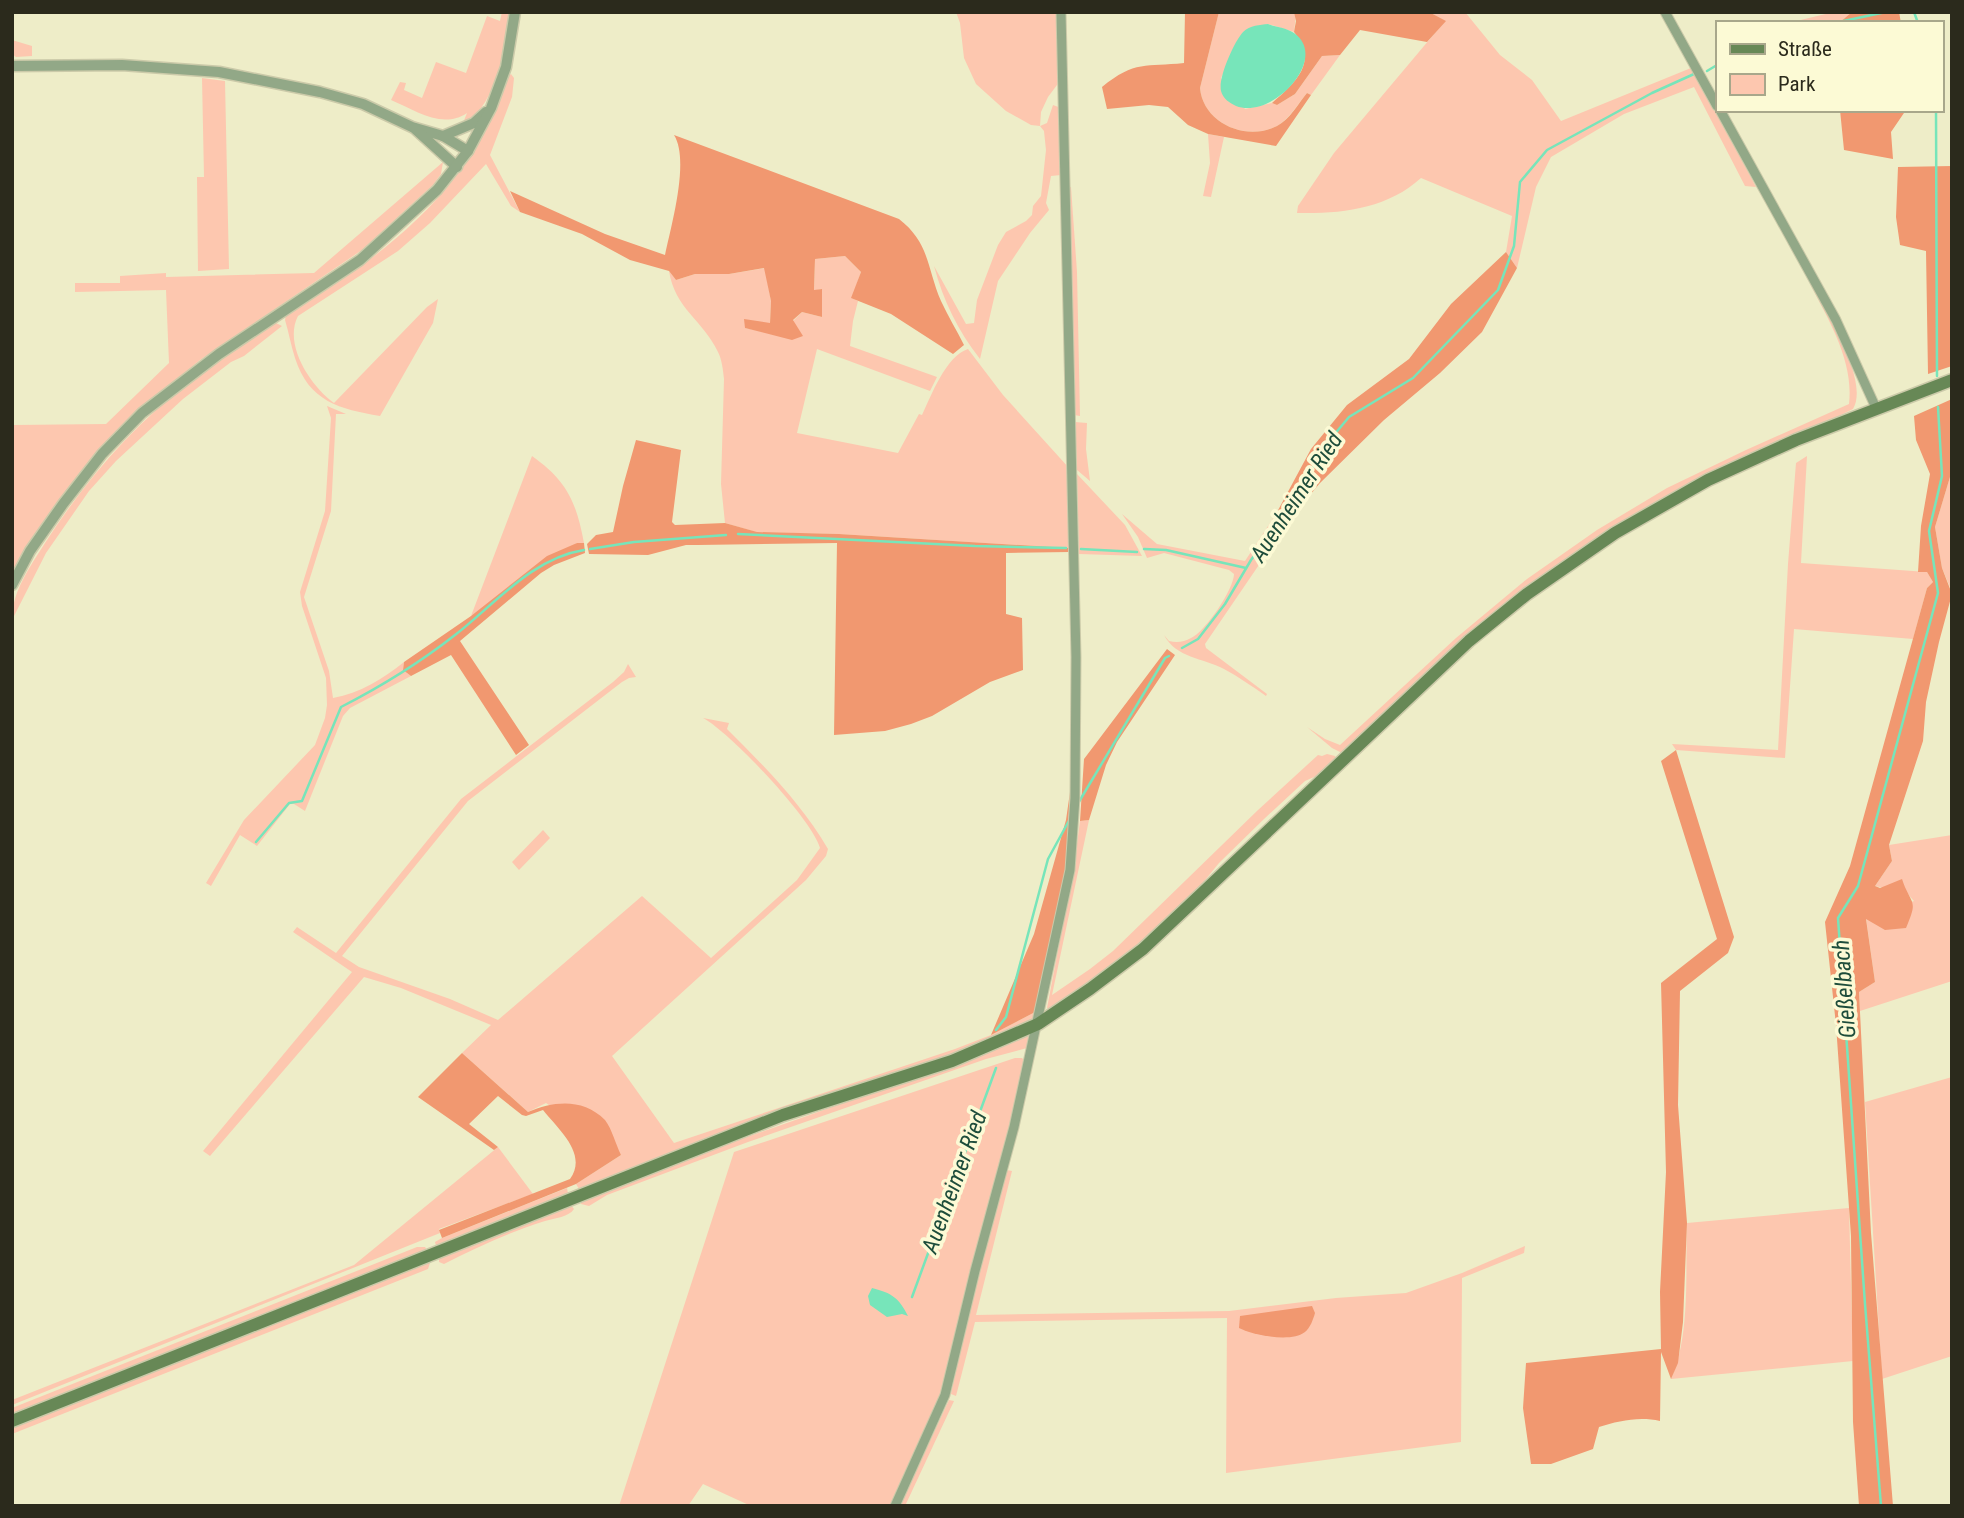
<svg xmlns="http://www.w3.org/2000/svg" width="1964" height="1518" viewBox="0 0 1964 1518" font-family="'Roboto Condensed',sans-serif">
<style>
.green{fill:#fdc7af}
.forest{fill:#f19870}
.water{fill:#77e5ba}
.lines{fill:none;stroke-linecap:round;stroke-linejoin:round}
.stream{stroke:#77e5ba;stroke-width:2.5}
.minor-casing{stroke:#cbcaa9;stroke-width:11}
.tertiary-casing{stroke:#cbcaa9;stroke-width:13}
.secondary-casing{stroke:#cbcaa9;stroke-width:15}
.minor{stroke:#92a887;stroke-width:9}
.tertiary{stroke:#92a887;stroke-width:10}
.secondary{stroke:#678856;stroke-width:12}
.labels{text-anchor:middle;stroke-width:7;stroke-linejoin:round;paint-order:stroke}
.water-label{font-size:23px;font-style:italic;fill:#1e4d3b;stroke:#fcfad5}
</style>
<rect width="100%" height="100%" fill="#eeedc8"/>
<!-- green -->
<g class="green">
<path d="M 502,12 L 512,12 C 505,52 497,103 461,128 L 467,113 C 442,130 415,110 391,100 L 400,82 L 406,83 L 404,90 L 422,98 L 436,62 L 466,73 L 487,16 L 500,21 Z"/>
<path d="M 956,12 L 1058,12 L 1060,81 L 1048,97 L 1041,112 L 1040,126 L 1047,123 L 1053,105 L 1061,108 L 1061,175 L 1051,176 L 1046,203 L 1049,210 L 1030,233 L 998,281 L 980,359 C 958,331 943,300 934,266 L 966,324 L 974,323 L 977,300 L 998,245 L 1006,232 L 1026,221 L 1032,215 L 1033,206 L 1041,196 L 1046,150 L 1044,131 L 1040,126 L 1031,125 L 1006,111 L 976,84 L 964,58 L 960,23 Z"/>
<path d="M 1219,12 L 1296,14 L 1294,32 L 1268,24 L 1243,32 L 1221,78 L 1245,109 L 1272,103 L 1277,105 L 1295,94 L 1322,56 L 1340,55 L 1311,95 L 1307,93 C 1298,104 1289,119 1277,126 C 1246,142 1203,123 1200,88 Z"/>
<path d="M 1429,12 L 1465,12 L 1500,55 L 1532,80 L 1561,121 L 1691,68 L 1701,82 L 1756,187 L 1745,186 L 1694,87 L 1624,114 L 1551,157 L 1536,187 L 1517,268 L 1506,252 L 1512,216 L 1421,178 C 1387,209 1341,214 1297,213 L 1298,206 L 1334,153 L 1445,21 Z"/>
<path d="M 1834,12 L 1852,12 L 1839,23 L 1788,23 Z"/>
<path d="M 12,40 L 32,46 L 32,56 L 16,57 L 12,54 Z"/>
<path d="M 511,74 L 514,78 L 512,97 L 490,155 L 520,212 L 511,206 L 486,164 L 430,223 L 398,251 L 298,316 C 283,345 311,386 334,403 L 427,307 L 438,299 L 433,323 L 380,416 C 340,409 309,402 295,358 C 291,346 289,333 285,320 L 286,315 C 381,258 474,189 507,78 Z"/>
<path d="M 202,78 L 225,81 L 229,269 L 198,271 L 197,177 L 204,177 Z"/>
<path d="M 1208,134 L 1224,137 L 1211,197 L 1203,196 L 1210,163 Z"/>
<path d="M 443,162 L 441,174 L 433,185 L 362,250 L 200,360 L 127,421 L 94,456 L 12,576 L 14,425 L 106,424 L 169,363 L 166,290 L 75,292 L 75,283 L 120,283 L 120,276 L 166,273 L 166,277 L 314,273 Z"/>
<path d="M 1071,187 L 1077,272 L 1080,416 L 1074,415 L 1068,188 Z"/>
<path d="M 845,256 L 861,272 L 852,298 L 858,301 L 853,321 L 850,346 L 937,377 L 930,391 L 817,349 L 797,433 L 898,453 L 919,414 L 922,415 C 931,396 946,356 968,349 L 1003,395 L 1069,468 L 1069,548 L 839,534 L 756,532 L 725,523 L 721,484 L 724,379 C 723,370 722,360 718,352 C 703,320 675,309 669,271 L 676,280 L 695,274 L 729,274 L 765,268 L 771,301 L 770,324 L 745,328 L 769,333 L 793,321 L 802,312 L 822,317 L 821,289 L 814,291 L 815,259 Z"/>
<path d="M 1810,284 C 1825,311 1870,380 1853,409 L 1624,522 L 1570,557 L 1532,584 L 1452,650 L 1342,753 L 1332,748 L 1307,727 L 1325,739 L 1340,745 L 1456,638 L 1527,579 L 1597,530 L 1667,488 L 1746,450 L 1849,404 C 1854,361 1829,321 1810,284 Z"/>
<path d="M 276,323 L 282,326 L 244,356 L 231,362 L 183,399 L 116,461 L 89,491 L 46,553 L 12,620 C 12,591 30,567 45,543 C 85,481 133,425 192,380 C 219,360 248,341 276,323 Z"/>
<path d="M 327,406 L 346,414 L 336,414 L 331,511 L 304,597 L 329,671 L 333,698 C 360,693 383,679 404,662 L 403,670 L 411,676 L 350,708 L 343,716 L 305,811 L 294,804 L 290,804 L 257,846 L 240,835 L 211,886 L 206,883 L 244,820 L 315,745 L 325,718 L 327,705 L 326,678 L 302,606 L 300,592 L 325,511 L 331,418 Z"/>
<path d="M 1075,422 L 1087,423 L 1086,449 L 1090,481 L 1077,470 Z"/>
<path d="M 1952,423 L 1952,592 L 1942,568 L 1935,527 L 1950,477 Z"/>
<path d="M 532,456 C 567,481 576,501 584,543 L 577,543 L 471,616 Z"/>
<path d="M 1807,456 L 1801,563 L 1927,572 L 1933,582 L 1927,588 L 1913,639 L 1794,629 L 1785,758 L 1676,750 L 1672,744 L 1778,750 L 1788,564 L 1796,463 Z"/>
<path d="M 1077,474 L 1125,525 L 1142,556 L 1079,554 Z"/>
<path d="M 1122,514 L 1157,544 L 1245,561 L 1276,514 L 1291,518 L 1205,644 L 1206,648 L 1267,694 L 1266,696 C 1253,687 1239,677 1224,669 C 1203,658 1176,658 1164,635 L 1169,641 C 1177,643 1184,642 1191,638 C 1205,632 1234,589 1234,574 L 1229,570 L 1164,553 L 1147,558 L 1138,537 Z"/>
<path d="M 628,664 L 636,677 L 629,678 L 622,682 L 468,801 L 342,956 L 359,967 L 450,999 L 498,1020 L 642,896 L 711,958 L 797,880 L 820,848 C 812,819 730,732 703,718 L 729,723 L 727,729 C 765,767 801,803 828,849 L 826,856 L 806,880 L 612,1056 L 674,1143 L 955,1049 L 991,1035 L 1039,1010 L 1036,1018 L 973,1048 L 678,1151 L 579,1189 L 576,1184 L 621,1155 L 546,1103 L 528,1112 L 462,1053 L 491,1025 L 401,988 L 364,977 L 210,1156 L 203,1151 L 352,972 L 293,932 L 297,927 L 336,953 L 461,799 L 613,682 L 624,672 Z"/>
<path d="M 1327,754 L 1335,756 L 1336,759 L 1321,774 L 1305,781 L 1264,819 L 1219,863 L 1193,895 L 1132,951 L 1051,1010 L 1047,1008 L 1074,866 L 1080,821 L 1089,820 L 1052,995 L 1090,969 L 1113,951 L 1258,810 L 1318,755 L 1322,756 Z"/>
<path d="M 543,830 L 550,838 L 519,870 L 512,862 Z"/>
<path d="M 1952,835 L 1952,981 L 1860,1011 L 1859,992 L 1875,982 L 1866,918 L 1914,901 L 1907,893 L 1875,886 L 1892,861 L 1889,845 Z"/>
<path d="M 1023,1035 L 1028,1035 L 1030,1039 L 1027,1048 L 986,1059 L 748,1142 L 607,1195 L 589,1206 L 581,1204 L 582,1199 L 650,1171 L 906,1081 Z"/>
<path d="M 1015,1058 L 1022,1058 L 1025,1061 L 1024,1068 L 948,1371 L 934,1412 L 891,1506 L 751,1506 L 703,1484 L 688,1506 L 619,1506 L 734,1152 Z"/>
<path d="M 1952,1077 L 1952,1356 L 1882,1379 L 1865,1102 Z"/>
<path d="M 498,1147 L 533,1194 L 439,1229 L 440,1233 L 12,1405 L 12,1400 L 354,1265 Z"/>
<path d="M 1007,1170 L 1012,1171 L 976,1315 L 1229,1311 L 1336,1298 L 1406,1293 L 1462,1273 L 1525,1246 L 1524,1253 L 1462,1278 L 1461,1442 L 1226,1473 L 1227,1318 L 975,1322 L 956,1396 L 951,1394 L 973,1291 Z"/>
<path d="M 567,1188 L 568,1194 L 436,1246 L 435,1242 L 442,1238 Z"/>
<path d="M 570,1204 L 574,1209 C 569,1217 555,1218 545,1221 C 510,1232 477,1247 444,1264 L 439,1262 L 439,1257 Z"/>
<path d="M 1849,1208 L 1853,1361 L 1671,1379 C 1691,1335 1685,1270 1687,1223 Z"/>
<path d="M 417,1247 L 425,1247 L 427,1250 L 12,1415 L 12,1408 Z"/>
<path d="M 428,1261 L 430,1263 L 428,1269 L 12,1434 L 12,1426 Z"/>
<path d="M 949,1400 L 954,1401 L 905,1506 L 900,1506 Z"/>
</g>
<!-- forest -->
<g class="forest">
<path d="M 1185,12 L 1219,12 L 1200,88 C 1203,123 1246,142 1277,126 C 1290,119 1298,104 1307,93 L 1311,95 L 1276,146 L 1208,134 L 1188,125 L 1168,107 L 1149,105 L 1107,109 L 1102,87 C 1135,60 1146,67 1184,63 Z"/>
<path d="M 1294,12 L 1429,12 L 1446,21 L 1427,42 L 1360,30 L 1340,55 L 1322,56 L 1295,94 L 1277,105 L 1272,103 C 1296,82 1319,62 1294,32 L 1296,21 Z"/>
<path d="M 1852,12 L 1899,12 L 1901,23 L 1839,23 Z"/>
<path d="M 1840,110 L 1906,110 L 1891,132 L 1893,159 L 1844,150 Z"/>
<path d="M 674,135 L 899,219 C 930,243 927,269 941,301 C 948,316 957,331 964,345 L 953,354 L 891,314 L 851,298 L 861,272 L 845,256 L 815,259 L 814,290 L 822,289 L 822,317 L 802,312 L 793,320 L 803,336 L 792,340 L 745,328 L 744,319 L 770,323 L 771,301 L 764,268 L 729,274 L 695,274 L 676,280 L 669,271 L 630,260 L 582,234 L 520,212 L 510,191 L 605,234 L 665,255 C 671,226 690,160 674,135 Z"/>
<path d="M 1952,166 L 1952,366 L 1928,374 L 1926,251 L 1900,245 L 1896,217 L 1898,167 Z"/>
<path d="M 1506,252 L 1517,268 L 1482,332 L 1440,373 L 1384,420 L 1320,483 L 1291,518 L 1276,514 L 1311,449 L 1347,405 L 1409,359 L 1451,304 Z"/>
<path d="M 1952,399 L 1950,477 L 1935,527 L 1942,568 L 1952,594 L 1939,642 L 1926,702 L 1923,741 L 1889,845 L 1892,861 L 1875,886 L 1880,888 L 1902,879 C 1911,906 1919,898 1906,928 L 1885,930 L 1866,919 L 1875,982 L 1859,992 L 1871,1233 L 1893,1506 L 1859,1506 L 1853,1422 L 1851,1236 L 1836,1025 L 1825,922 L 1850,866 L 1927,588 L 1933,582 L 1927,572 L 1918,572 L 1921,526 L 1930,474 L 1916,440 L 1914,416 Z"/>
<path d="M 636,440 L 681,450 L 672,522 L 675,525 L 725,523 L 757,532 L 839,534 L 1069,548 L 1069,552 L 1006,553 L 1006,614 L 1022,618 L 1023,670 L 990,682 L 932,716 L 911,724 L 885,731 L 834,735 L 837,543 L 698,545 L 686,545 L 648,555 L 589,554 L 587,544 L 596,535 L 613,532 L 623,486 Z"/>
<path d="M 577,543 L 584,543 L 585,553 L 554,565 L 541,573 L 460,641 L 529,745 L 516,755 L 451,655 L 411,676 L 403,670 L 404,662 L 471,616 L 547,556 Z"/>
<path d="M 1167,649 L 1175,655 L 1117,742 L 1106,765 L 1089,820 L 1080,821 L 1084,759 Z"/>
<path d="M 1676,750 L 1734,937 L 1728,953 L 1680,991 L 1678,1105 L 1687,1223 L 1683,1322 L 1678,1363 L 1671,1379 L 1661,1352 L 1660,1421 C 1639,1416 1618,1421 1599,1427 L 1593,1449 L 1551,1464 L 1531,1464 L 1523,1408 L 1526,1363 L 1661,1349 L 1660,1292 L 1666,1172 L 1661,983 L 1717,939 L 1661,761 Z"/>
<path d="M 1070,792 L 1065,891 L 1039,1010 L 991,1035 L 1034,934 L 1066,820 Z"/>
<path d="M 462,1053 L 528,1112 C 554,1101 583,1098 605,1120 C 612,1129 616,1145 621,1155 L 576,1184 L 442,1238 L 439,1230 L 570,1179 C 588,1154 559,1130 543,1110 L 526,1116 L 522,1115 L 498,1096 L 469,1124 L 498,1147 L 494,1150 L 418,1097 Z"/>
<path d="M 1312,1306 L 1315,1313 C 1313,1320 1310,1328 1305,1332 C 1291,1343 1253,1335 1239,1328 L 1240,1316 Z"/>
</g>
<!-- water -->
<g class="water">
<path d="M 1268,24 C 1276,27 1287,28 1294,33 C 1330,58 1273,120 1236,106 C 1230,103 1223,99 1221,91 C 1218,78 1234,42 1243,32 C 1250,25 1260,25 1268,24 Z"/>
<path d="M 872,1288 C 892,1293 899,1298 908,1316 L 902,1314 L 887,1317 L 870,1305 L 868,1296 Z"/>
</g>
<g class="lines">
<!-- stream -->
<g class="stream">
<path d="M 1914,12 L 1918,23"/>
<path d="M 1834,23 L 1886,12"/>
<path d="M 1707,71 L 1717,65"/>
<path d="M 1936,110 L 1937,376"/>
<path d="M 738,534 L 975,546 L 1066,548"/>
<path d="M 590,549 L 634,542 L 726,535"/>
<path d="M 1081,549 L 1137,552"/>
<path d="M 1144,549 L 1166,550 L 1246,568"/>
<path d="M 1182,648 L 1198,639 L 1225,604 L 1251,560 L 1298,496 L 1323,448 L 1349,417 L 1413,378 L 1498,290 L 1514,246 L 1520,182 L 1547,150 L 1652,93 L 1694,74"/>
<path d="M 1077,805 L 1165,658 L 1169,656"/>
<path d="M 256,842 L 289,803 L 302,801 L 341,707 C 382,686 418,664 455,635 C 494,605 532,558 584,550"/>
<path d="M 996,1030 L 1006,1017 L 1048,859 L 1071,817"/>
<path d="M 912,1297 L 996,1068"/>
<path d="M 1881,1506 L 1865,1304 L 1838,918 L 1858,886 L 1938,593 L 1929,531 L 1942,476 L 1938,407"/>
</g>
<!-- minor casing -->
<g class="minor-casing">
<g id="minor">
<path d="M 1665,12 L 1717,106"/>
<path d="M 1720,110 L 1836,320 L 1876,408"/>
<path d="M 895,1506 L 945,1395 L 975,1271 L 1014,1127 L 1070,870 L 1075,798 L 1076,657 L 1061,12"/>
</g>
</g>
<!-- tertiary casing -->
<g class="tertiary-casing">
<g id="tertiary">
<path d="M 12,66 L 122,65 L 219,72 L 320,92 L 363,104 L 412,127 L 443,136 L 468,151"/>
<path d="M 414,128 L 457,167"/>
<path d="M 443,136 L 474,123 L 486,112"/>
<path d="M 12,585 L 30,551 L 63,504 L 102,454 L 142,413 L 219,354 L 360,260 L 437,190 L 468,151 L 491,108 L 506,67 L 515,12"/>
</g>
</g>
<!-- secondary casing -->
<g class="secondary-casing">
<path id="secondary" d="M 12,1421 L 783,1115 L 952,1061 L 1038,1024 L 1090,989 L 1143,949 L 1469,641 L 1527,594 L 1615,533 L 1708,480 L 1796,440 L 1952,380"/>
</g>
<!-- minor -->
<use href="#minor" class="minor"/>
<!-- tertiary -->
<use href="#tertiary" class="tertiary"/>
<!-- secondary -->
<use href="#secondary" class="secondary"/>
</g>
<g class="labels">
<!-- water labels -->
<g class="water-label">
<text transform="translate(1296 497) rotate(-57)" y="8">Auenheimer Ried</text>
<text transform="translate(1844 989) rotate(-94)" y="8">Gießelbach</text>
<text transform="translate(954 1182) rotate(-70)" y="8">Auenheimer Ried</text>
</g>
</g>
<!-- border -->
<rect width="1964" height="1518" fill="none" stroke="#2b2a1c" stroke-width="28"/>
<!-- legend -->
<rect x="1716" y="21" width="228" height="91" fill="#fcfad5" stroke="#a8a78b" stroke-width="2"/>
<rect x="1730" y="44" width="35" height="10" fill="#678856" stroke="#a8a78b" stroke-width="2"/>
<text x="1778" y="56" font-size="21" fill="#2b2a1c">Straße</text>
<rect x="1730" y="74" width="35" height="21" fill="#fdc7af" stroke="#a8a78b" stroke-width="2"/>
<text x="1778" y="91" font-size="21" fill="#2b2a1c">Park</text>
</svg>
